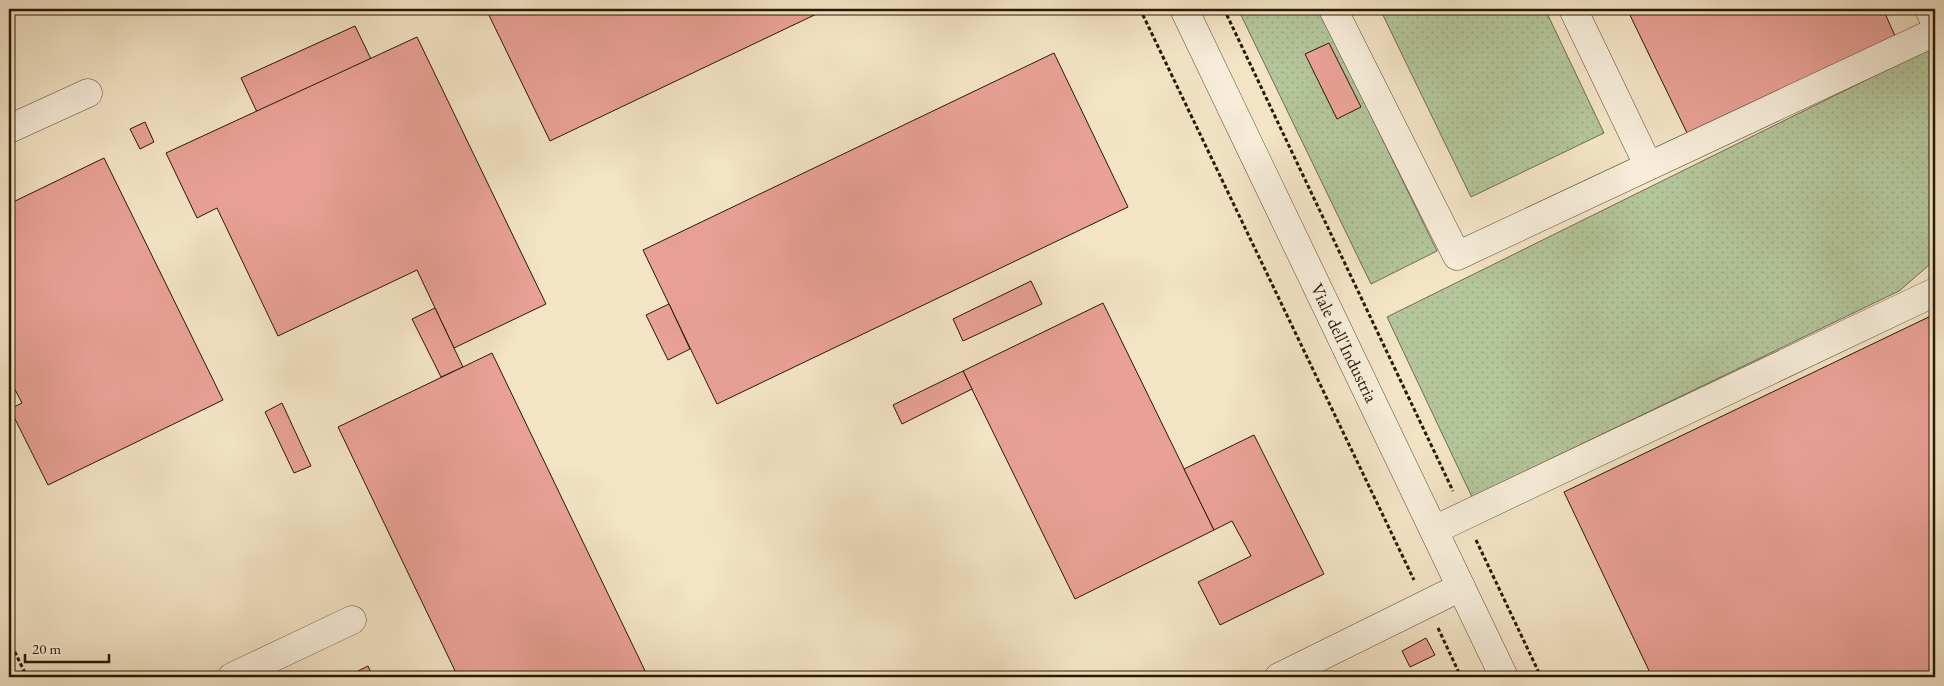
<svg xmlns="http://www.w3.org/2000/svg" width="1944" height="686" viewBox="0 0 1944 686" font-family="'EB Garamond',serif">
<style>
.grass{fill:url(#grass-dots);stroke:#6f6e4f}
.building{fill:#e9a197;stroke:#2a1803}
.lines{fill:none;stroke-linecap:round;stroke-linejoin:round}
.minor-casing{stroke:#5c4b34;stroke-width:29}
.path{stroke:#2a1803;stroke-width:3;stroke-dasharray:4 2.5;stroke-linecap:butt}
.minor{stroke:#f7edda;stroke-width:28}
.labels{text-anchor:middle;stroke-width:4;stroke-linejoin:round;paint-order:stroke}
.street-label{font-size:18px;fill:#2a1803;stroke:#f7edda}
</style>
<defs>
<pattern id="grass-dots" width="8" height="8" patternUnits="userSpaceOnUse" patternTransform="scale(1.25)"><rect width="8" height="8" fill="#b4c59b"/><path d="M2 2h.1M6 6h.1" fill="none" stroke="#9ba884" stroke-width="1.8" stroke-linecap="round"/></pattern>
</defs>
<rect width="100%" height="100%" fill="#f3e4c6"/>
<filter id="stains"><feTurbulence type="fractalNoise" baseFrequency=".004" numOctaves="4"/><feColorMatrix values="0 0 0 0 .2 0 0 0 0 .09 0 0 0 0 .02 0 0 0 .5 -.17"/></filter>
<radialGradient id="worn" r=".72"><stop offset=".6" stop-color="#630" stop-opacity="0"/><stop offset="1" stop-color="#630" stop-opacity=".3"/></radialGradient>
<!-- grass -->
<g class="grass">
<path d="M 1238,9 L 1319,9 L 1437,251 L 1371,284 Z"/>
<path d="M 1380,9 L 1545,9 L 1604,133 L 1471,197 Z"/>
<path d="M 1935,46 L 1935,260 L 1899,291 L 1472,497 L 1387,317 Z"/>
</g>
<!-- building -->
<g class="building">
<path d="M 486,9 L 827,9 L 550,141 Z"/>
<path d="M 1627,9 L 1883,9 L 1896,38 L 1689,137 Z"/>
<path d="M 355,26 L 371,59 L 257,112 L 241,78 Z"/>
<path d="M 417,37 L 546,304 L 454,348 L 417,270 L 278,336 L 217,208 L 197,218 L 166,153 Z"/>
<path d="M 1329,43 L 1361,107 L 1337,119 L 1305,54 Z"/>
<path d="M 1054,53 L 1128,207 L 717,404 L 643,250 Z"/>
<path d="M 145,122 L 154,142 L 140,149 L 130,129 Z"/>
<path d="M 104,158 L 223,400 L 48,485 L 10,409 L 22,403 L 11,382 L 9,383 L 9,204 Z"/>
<path d="M 1031,281 L 1042,304 L 963,341 L 953,319 Z"/>
<path d="M 1103,303 L 1214,530 L 1075,599 L 963,371 Z"/>
<path d="M 669,304 L 690,349 L 668,360 L 646,315 Z"/>
<path d="M 435,308 L 463,367 L 441,377 L 412,319 Z"/>
<path d="M 1935,314 L 1935,677 L 1652,677 L 1564,492 Z"/>
<path d="M 492,353 L 648,677 L 458,677 L 338,427 Z"/>
<path d="M 963,371 L 972,389 L 902,424 L 893,405 Z"/>
<path d="M 282,403 L 311,466 L 294,473 L 265,412 Z"/>
<path d="M 1254,435 L 1324,574 L 1220,625 L 1198,582 L 1251,556 L 1232,521 L 1214,530 L 1184,469 Z"/>
<path d="M 1426,638 L 1435,655 L 1410,667 L 1402,651 Z"/>
<path d="M 368,666 L 373,677 L 346,677 Z"/>
</g>
<g class="lines">
<!-- minor casing -->
<g class="minor-casing">
<g id="minor">
<path d="M 1184,9 L 1504,677"/>
<path d="M 1333,9 L 1457,256 L 1935,32"/>
<path d="M 1573,9 L 1648,165"/>
<path d="M 1929,9 L 1935,22"/>
<path d="M 9,129 L 88,93"/>
<path d="M 1434,530 L 1935,292"/>
<path d="M 232,677 L 352,620"/>
<path d="M 1279,677 L 1461,587"/>
</g>
</g>
<!-- path -->
<g class="path">
<path d="M 1140,9 L 1414,580"/>
<path d="M 1224,9 L 1453,491"/>
<path d="M 1476,540 L 1541,677"/>
<path d="M 1438,628 L 1461,677"/>
<path d="M 9,640 L 27,677"/>
</g>
<!-- minor -->
<use href="#minor" class="minor"/>
</g>
<g class="labels">
<!-- street labels -->
<g class="street-label">
<text transform="translate(1344 343) rotate(64)" y="6">Viale dell'Industria</text>
</g>
</g>
<!-- margin -->
<rect width="1944" height="686" fill="none" stroke="#f3e4c6" stroke-width="30"/>
<rect x="10" y="10" width="1924" height="666" fill="none" stroke="#2a1803" stroke-width="2.5"/>
<rect x="15" y="15" width="1914" height="656" fill="none" stroke="#2a1803"/>
<!-- scale -->
<path d="M25 654v8h84v-8" fill="none" stroke="#2a1803" stroke-width="2.5"/>
<text x="32" y="654" font-size="15" fill="#2a1803" stroke="#f7edda" stroke-width="4" paint-order="stroke">20 m</text>
<rect width="100%" height="100%" filter="url(#stains)"/>
<rect width="100%" height="100%" fill="url(#worn)"/>
</svg>
